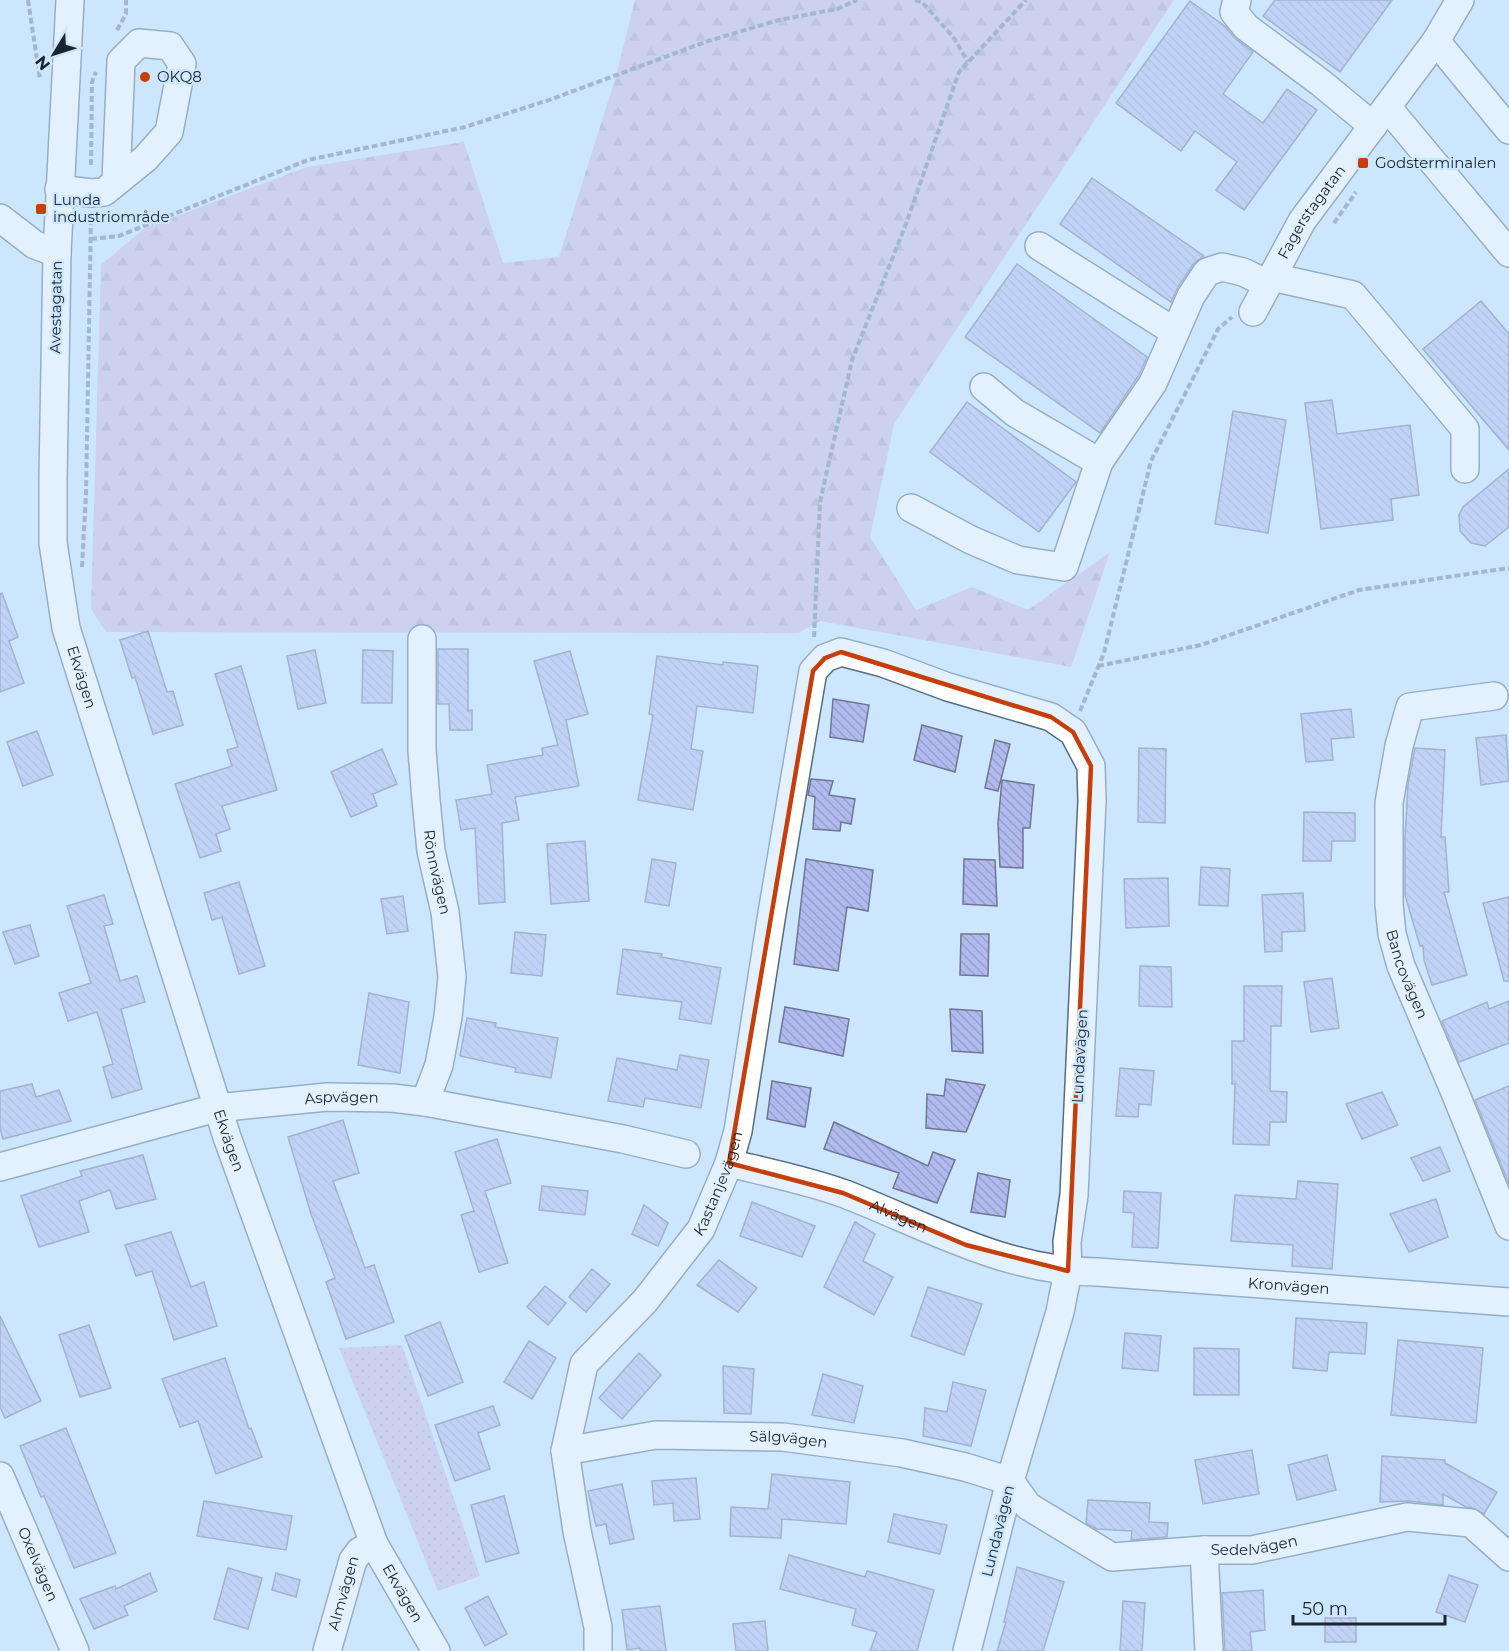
<svg xmlns="http://www.w3.org/2000/svg" width="1509" height="1651" viewBox="0 0 1509 1651" font-family="Montserrat,sans-serif">
<style>
.grass{fill:url(#grass-dots)}
.forest{fill:url(#forest-firs)}
.building{fill:url(#building-back-hatch);stroke:#707591;stroke-width:1.5}
.lines{fill:none;stroke-linecap:round;stroke-linejoin:round}
.minor-casing{stroke:#556c82;stroke-width:30}
.path{stroke:#6f8191;stroke-width:4;stroke-dasharray:6 3;stroke-linecap:butt}
.minor{stroke:#fff;stroke-width:27}
.marked{fill:none;stroke:#c63f0b;stroke-width:4.5;stroke-linejoin:round}
.poi-dot{fill:#c63f0b;stroke:#cce6fe;stroke-width:2}
.labels{text-anchor:middle;stroke-width:4.5;stroke-linejoin:round;paint-order:stroke}
.poi-label{font-size:15px;fill:#1b252e;stroke:#cce6fe;text-anchor:start}
.street-label{font-size:15px;fill:#1b252e;stroke:#cce6fe}
</style>
<defs>
<pattern id="grass-dots" width="8" height="8" patternUnits="userSpaceOnUse" patternTransform="scale(1.5)"><rect width="8" height="8" fill="#c9b8db"/><path d="M2 2h.1M6 6h.1" fill="none" stroke="#ac9ebc" stroke-width="1.8" stroke-linecap="round"/></pattern>
<pattern id="forest-firs" width="22" height="20" patternUnits="userSpaceOnUse" patternTransform="scale(1.5)"><rect width="22" height="20" fill="#c9b8db"/><path d="M5 1l3.5 6h-7zM16 11l3.5 6h-7z" fill="#ac9ebc"/></pattern>
<pattern id="building-back-hatch" width="6" height="6" patternUnits="userSpaceOnUse" patternTransform="scale(1.5)"><rect width="6" height="6" fill="#b1baee"/><path d="M-1 5l2 2M0 0l6 6M5-1l2 2" fill="none" stroke="#98a0cc"/></pattern>
</defs>
<rect width="100%" height="100%" fill="#cce6fe"/>
<!-- grass -->
<path class="grass" d="M 402,1345 L 480,1576 L 438,1591 L 339,1348 Z"/>
<!-- forest -->
<path class="forest" d="M 635,0 L 1174,0 L 894,424 L 870,537 L 916,610 L 972,587 L 1028,610 L 1110,552 L 1071,667 L 820,621 L 798,633 L 106,632 L 91,609 L 101,265 L 145,228 L 307,167 L 464,142 L 503,263 L 559,257 L 616,76 Z"/>
<!-- building -->
<g class="building">
<path d="M 1275,0 L 1392,0 L 1340,72 L 1263,16 Z"/>
<path d="M 1190,1 L 1226,27 L 1236,39 L 1253,52 L 1223,94 L 1263,123 L 1287,89 L 1317,110 L 1244,210 L 1216,190 L 1237,162 L 1195,131 L 1181,151 L 1116,103 Z"/>
<path d="M 1092,178 L 1204,256 L 1194,263 L 1178,287 L 1171,302 L 1060,224 Z"/>
<path d="M 1017,264 L 1147,357 L 1139,375 L 1100,433 L 965,337 Z"/>
<path d="M 1481,301 L 1509,334 L 1509,450 L 1423,349 Z"/>
<path d="M 1332,400 L 1337,434 L 1410,425 L 1419,495 L 1391,499 L 1393,520 L 1321,529 L 1305,403 Z"/>
<path d="M 967,402 L 1076,482 L 1039,532 L 930,452 Z"/>
<path d="M 1233,411 L 1286,420 L 1268,533 L 1215,524 Z"/>
<path d="M 1509,469 L 1509,527 L 1485,546 L 1471,543 L 1460,531 L 1459,515 L 1463,507 Z"/>
<path d="M 2,593 L 18,637 L 9,641 L 24,683 L 0,692 L 0,594 Z"/>
<path d="M 148,631 L 167,692 L 173,691 L 183,725 L 153,734 L 135,677 L 132,678 L 120,640 Z"/>
<path d="M 438,649 L 468,649 L 468,711 L 472,710 L 472,730 L 450,730 L 449,704 L 438,704 Z"/>
<path d="M 315,650 L 326,703 L 298,709 L 287,656 Z"/>
<path d="M 363,650 L 393,651 L 392,703 L 362,703 Z"/>
<path d="M 570,651 L 588,714 L 566,720 L 579,786 L 515,797 L 519,820 L 502,823 L 505,902 L 479,904 L 475,828 L 461,830 L 456,800 L 492,794 L 487,765 L 543,755 L 542,748 L 558,745 L 534,661 Z"/>
<path d="M 657,656 L 723,665 L 723,662 L 758,666 L 753,713 L 697,706 L 691,749 L 703,751 L 693,810 L 638,800 L 653,715 L 649,714 Z"/>
<path d="M 241,666 L 277,790 L 222,806 L 230,829 L 216,834 L 221,851 L 200,858 L 175,784 L 232,766 L 227,750 L 238,747 L 215,674 Z"/>
<path d="M 833,699 L 869,705 L 863,742 L 830,737 Z"/>
<path d="M 1351,709 L 1354,737 L 1331,739 L 1333,760 L 1306,762 L 1301,714 Z"/>
<path d="M 922,725 L 962,736 L 955,772 L 914,760 Z"/>
<path d="M 37,731 L 53,775 L 23,786 L 7,742 Z"/>
<path d="M 1506,735 L 1509,781 L 1481,785 L 1476,738 Z"/>
<path d="M 995,740 L 1010,744 L 998,791 L 985,788 Z"/>
<path d="M 1139,748 L 1166,749 L 1165,823 L 1138,822 Z"/>
<path d="M 1415,748 L 1445,750 L 1441,837 L 1445,837 L 1449,892 L 1444,892 L 1467,975 L 1432,985 L 1424,960 L 1423,946 L 1420,946 L 1405,895 L 1405,839 L 1408,784 Z"/>
<path d="M 382,749 L 397,784 L 373,794 L 377,806 L 351,817 L 331,772 Z"/>
<path d="M 811,779 L 833,781 L 829,795 L 855,799 L 851,824 L 841,822 L 840,831 L 813,829 L 815,797 L 808,795 Z"/>
<path d="M 1002,780 L 1034,785 L 1030,828 L 1023,828 L 1023,868 L 1000,867 L 998,823 Z"/>
<path d="M 1304,812 L 1355,813 L 1355,841 L 1332,841 L 1331,861 L 1303,861 Z"/>
<path d="M 585,841 L 589,901 L 551,904 L 547,844 Z"/>
<path d="M 652,859 L 676,863 L 669,906 L 645,902 Z"/>
<path d="M 806,859 L 873,870 L 868,911 L 847,907 L 838,971 L 794,964 Z"/>
<path d="M 964,859 L 995,860 L 997,906 L 963,904 Z"/>
<path d="M 1201,867 L 1230,869 L 1228,906 L 1199,905 Z"/>
<path d="M 1168,878 L 1169,926 L 1126,928 L 1124,879 Z"/>
<path d="M 239,882 L 265,966 L 239,974 L 222,917 L 212,920 L 204,893 Z"/>
<path d="M 1303,893 L 1305,931 L 1282,932 L 1282,951 L 1265,952 L 1262,895 Z"/>
<path d="M 104,895 L 113,924 L 104,926 L 120,981 L 137,976 L 145,1002 L 121,1009 L 142,1089 L 112,1098 L 103,1067 L 113,1064 L 97,1012 L 68,1021 L 59,993 L 91,983 L 67,906 Z"/>
<path d="M 403,896 L 408,931 L 387,934 L 381,899 Z"/>
<path d="M 1509,897 L 1509,981 L 1504,981 L 1483,903 Z"/>
<path d="M 30,925 L 39,956 L 15,964 L 3,932 Z"/>
<path d="M 515,932 L 546,935 L 542,976 L 511,973 Z"/>
<path d="M 961,934 L 989,934 L 988,976 L 960,975 Z"/>
<path d="M 623,949 L 662,954 L 661,957 L 721,968 L 711,1024 L 679,1019 L 682,1002 L 617,994 Z"/>
<path d="M 1140,966 L 1171,967 L 1172,1007 L 1139,1006 Z"/>
<path d="M 1332,978 L 1339,1028 L 1311,1032 L 1304,982 Z"/>
<path d="M 1244,986 L 1282,986 L 1281,1026 L 1271,1026 L 1270,1091 L 1287,1092 L 1286,1122 L 1270,1122 L 1269,1145 L 1233,1144 L 1235,1084 L 1232,1084 L 1232,1041 L 1244,1041 Z"/>
<path d="M 369,993 L 409,1002 L 400,1073 L 358,1065 Z"/>
<path d="M 1509,1001 L 1509,1043 L 1459,1062 L 1442,1021 L 1487,1002 L 1489,1009 Z"/>
<path d="M 785,1007 L 849,1019 L 843,1056 L 779,1042 Z"/>
<path d="M 950,1009 L 982,1011 L 983,1053 L 952,1051 Z"/>
<path d="M 467,1018 L 496,1023 L 495,1027 L 558,1038 L 551,1078 L 515,1072 L 516,1068 L 460,1056 Z"/>
<path d="M 680,1055 L 709,1060 L 701,1108 L 645,1098 L 643,1107 L 608,1101 L 617,1058 L 677,1070 Z"/>
<path d="M 1120,1068 L 1154,1071 L 1151,1105 L 1139,1104 L 1138,1117 L 1116,1116 Z"/>
<path d="M 946,1079 L 985,1085 L 966,1132 L 926,1128 L 927,1094 L 944,1096 Z"/>
<path d="M 772,1081 L 811,1088 L 805,1127 L 767,1119 Z"/>
<path d="M 32,1084 L 36,1097 L 59,1090 L 71,1121 L 3,1139 L 0,1128 L 0,1091 Z"/>
<path d="M 1509,1086 L 1509,1184 L 1475,1100 Z"/>
<path d="M 1382,1092 L 1398,1125 L 1362,1139 L 1346,1104 Z"/>
<path d="M 343,1120 L 359,1173 L 333,1181 L 365,1268 L 374,1265 L 394,1322 L 346,1339 L 326,1282 L 335,1278 L 311,1214 L 288,1137 Z"/>
<path d="M 834,1122 L 928,1166 L 933,1152 L 955,1160 L 937,1203 L 893,1188 L 899,1173 L 824,1149 Z"/>
<path d="M 497,1139 L 511,1183 L 485,1191 L 508,1263 L 479,1272 L 461,1215 L 474,1211 L 455,1152 Z"/>
<path d="M 1440,1147 L 1450,1171 L 1423,1181 L 1411,1158 Z"/>
<path d="M 143,1155 L 156,1199 L 116,1209 L 110,1190 L 79,1201 L 89,1232 L 39,1247 L 21,1196 L 82,1176 L 80,1171 Z"/>
<path d="M 978,1173 L 1010,1180 L 1005,1217 L 971,1212 Z"/>
<path d="M 1298,1181 L 1338,1184 L 1332,1269 L 1292,1266 L 1293,1245 L 1231,1241 L 1235,1195 L 1296,1199 Z"/>
<path d="M 542,1186 L 588,1191 L 585,1215 L 539,1210 Z"/>
<path d="M 1124,1191 L 1161,1193 L 1158,1248 L 1132,1247 L 1134,1213 L 1123,1212 Z"/>
<path d="M 1436,1199 L 1448,1237 L 1409,1252 L 1390,1214 Z"/>
<path d="M 752,1202 L 815,1226 L 802,1257 L 740,1236 Z"/>
<path d="M 644,1205 L 668,1223 L 658,1246 L 632,1234 Z"/>
<path d="M 855,1222 L 875,1234 L 863,1261 L 893,1277 L 874,1315 L 824,1287 Z"/>
<path d="M 171,1232 L 191,1287 L 204,1282 L 217,1326 L 174,1340 L 152,1271 L 136,1276 L 125,1245 Z"/>
<path d="M 719,1260 L 757,1288 L 738,1312 L 697,1285 Z"/>
<path d="M 592,1269 L 610,1284 L 586,1312 L 569,1297 Z"/>
<path d="M 545,1286 L 566,1303 L 548,1325 L 527,1307 Z"/>
<path d="M 928,1287 L 982,1304 L 964,1355 L 911,1336 Z"/>
<path d="M 0,1316 L 41,1401 L 5,1418 L 0,1407 Z"/>
<path d="M 1296,1318 L 1367,1323 L 1365,1354 L 1329,1352 L 1327,1371 L 1293,1368 Z"/>
<path d="M 440,1322 L 463,1382 L 428,1396 L 405,1336 Z"/>
<path d="M 89,1325 L 111,1388 L 80,1397 L 59,1335 Z"/>
<path d="M 1125,1333 L 1161,1336 L 1158,1371 L 1122,1368 Z"/>
<path d="M 1398,1340 L 1483,1348 L 1476,1423 L 1391,1415 Z"/>
<path d="M 529,1341 L 556,1358 L 532,1399 L 504,1382 Z"/>
<path d="M 1194,1348 L 1239,1349 L 1239,1395 L 1194,1395 Z"/>
<path d="M 639,1353 L 661,1375 L 622,1419 L 599,1398 Z"/>
<path d="M 225,1358 L 249,1429 L 251,1428 L 262,1457 L 216,1474 L 198,1421 L 180,1427 L 162,1379 Z"/>
<path d="M 723,1366 L 754,1369 L 751,1414 L 724,1413 Z"/>
<path d="M 823,1374 L 863,1386 L 854,1423 L 812,1415 Z"/>
<path d="M 953,1382 L 986,1390 L 971,1446 L 923,1436 L 925,1408 L 947,1412 Z"/>
<path d="M 493,1406 L 500,1425 L 478,1433 L 490,1469 L 455,1481 L 435,1425 Z"/>
<path d="M 66,1428 L 116,1553 L 74,1568 L 44,1496 L 41,1497 L 20,1446 Z"/>
<path d="M 1252,1450 L 1259,1494 L 1203,1504 L 1195,1460 Z"/>
<path d="M 1327,1455 L 1336,1490 L 1297,1500 L 1288,1465 Z"/>
<path d="M 1382,1456 L 1445,1460 L 1445,1463 L 1497,1492 L 1484,1514 L 1473,1508 L 1466,1507 L 1443,1494 L 1443,1505 L 1408,1501 L 1380,1502 Z"/>
<path d="M 772,1474 L 850,1482 L 846,1524 L 782,1519 L 781,1538 L 730,1536 L 731,1507 L 768,1509 Z"/>
<path d="M 696,1478 L 700,1519 L 674,1521 L 673,1503 L 654,1505 L 652,1481 Z"/>
<path d="M 622,1484 L 634,1539 L 610,1544 L 606,1524 L 596,1526 L 588,1491 Z"/>
<path d="M 504,1496 L 519,1553 L 486,1562 L 471,1505 Z"/>
<path d="M 1088,1500 L 1150,1503 L 1149,1522 L 1168,1523 L 1167,1537 L 1131,1540 L 1132,1531 L 1096,1529 L 1086,1523 Z"/>
<path d="M 204,1501 L 292,1516 L 286,1550 L 197,1536 Z"/>
<path d="M 894,1514 L 947,1525 L 940,1554 L 888,1542 Z"/>
<path d="M 789,1555 L 865,1577 L 867,1571 L 934,1590 L 917,1651 L 870,1651 L 877,1632 L 852,1625 L 856,1609 L 780,1589 Z"/>
<path d="M 1017,1567 L 1064,1582 L 1043,1651 L 997,1651 L 1006,1622 L 1004,1622 Z"/>
<path d="M 228,1568 L 262,1578 L 248,1629 L 214,1619 Z"/>
<path d="M 150,1573 L 157,1591 L 124,1606 L 128,1615 L 94,1629 L 80,1599 L 115,1586 L 116,1589 Z"/>
<path d="M 276,1573 L 300,1580 L 296,1597 L 272,1590 Z"/>
<path d="M 1449,1575 L 1478,1585 L 1465,1622 L 1436,1612 Z"/>
<path d="M 1263,1590 L 1265,1630 L 1250,1632 L 1252,1651 L 1225,1651 L 1222,1593 Z"/>
<path d="M 488,1596 L 507,1634 L 485,1646 L 465,1608 Z"/>
<path d="M 1123,1601 L 1145,1603 L 1142,1651 L 1120,1651 Z"/>
<path d="M 660,1606 L 666,1651 L 640,1651 L 640,1648 L 627,1650 L 622,1610 Z"/>
<rect x="1325" y="1618" width="31" height="24"/>
<path d="M 765,1621 L 768,1651 L 736,1651 L 733,1624 Z"/>
</g>
<g class="lines">
<!-- minor casing -->
<g class="minor-casing">
<g id="minor">
<path id="s1" d="M 70,0 L 57,253 L 53,479 L 53,543 L 66,628 L 227,1137 L 374,1544 L 436,1651"/>
<path d="M 1237,0 L 1234,12 L 1246,27 L 1321,83 L 1373,126"/>
<path d="M 1436,41 L 1509,130"/>
<path d="M 1387,107 L 1509,253"/>
<path d="M 59,189 L 91,193 L 104,192 L 146,158 L 169,132 L 182,64 L 170,46 L 139,43 L 121,61 L 116,181"/>
<path d="M 0,218 L 35,245 L 57,253"/>
<path d="M 1039,246 L 1175,332"/>
<path d="M 1272,277 L 1353,295 L 1465,429 L 1465,469"/>
<path id="s2" d="M 1253,312 L 1302,221 L 1436,41 L 1460,0"/>
<path d="M 984,387 L 1015,413 L 1099,462"/>
<path d="M 911,508 L 971,540 L 1018,560 L 1064,567 L 1099,462 L 1153,383 L 1191,296 L 1207,272 L 1222,267 L 1243,272 L 1268,284"/>
<path id="s3" d="M 422,639 L 422,750 L 426,800 L 431,851 L 445,912 L 452,977 L 448,1017 L 439,1065 L 425,1102"/>
<path id="s4" d="M 1494,696 L 1410,707 L 1399,746 L 1389,803 L 1389,904 L 1392,934 L 1401,966 L 1454,1090 L 1509,1226"/>
<path id="s5" d="M 729,1163 C 766,1172 810,1181 845,1194 C 927,1226 1007,1272 1097,1272 L 1509,1302"/>
<path id="s6" d="M 0,1167 L 216,1108 L 327,1097 L 392,1098 L 425,1102 L 623,1139 L 686,1154"/>
<path id="s7" d="M 565,1451 L 656,1435 L 783,1437 L 902,1453 L 965,1467 L 1010,1481 L 1028,1506 L 1112,1557 L 1204,1550 L 1252,1550 L 1407,1517 L 1471,1523 L 1509,1557"/>
<path id="s8" d="M 0,1476 L 75,1651"/>
<path d="M 1204,1550 L 1209,1651"/>
<path id="s9" d="M 327,1651 L 353,1560 L 360,1551 L 374,1544"/>
<path id="s10" d="M 598,1651 L 598,1627 L 577,1531 L 565,1451 L 584,1364 L 645,1301 L 701,1229 L 729,1163 L 738,1131 L 772,913 L 813,671 L 825,658 L 841,652 L 883,663 L 948,687 L 1051,717 L 1073,732 L 1091,766 L 1092,801 L 1074,1195 L 1067,1242 L 1068,1271 L 1060,1312 L 1010,1481 L 967,1651"/>
</g>
</g>
<!-- path -->
<g class="path">
<path d="M 28,0 L 40,79"/>
<path d="M 915,0 L 922,2 L 954,38 L 968,62"/>
<path d="M 117,30 L 126,14 L 126,0"/>
<path d="M 91,165 L 92,82 L 96,72"/>
<path d="M 1334,223 L 1356,192"/>
<path d="M 91,239 L 119,236 L 308,160 L 465,127 L 552,99 L 708,41 L 779,20 L 837,9 L 857,0"/>
<path d="M 82,567 L 86,494 L 91,215"/>
<path d="M 814,637 L 820,502 L 852,360 L 906,224 L 959,72 L 1026,0"/>
<path d="M 1098,666 L 1201,645 L 1359,590 L 1509,568"/>
<path d="M 1080,711 L 1104,653 L 1151,461 L 1218,329 L 1232,317"/>
</g>
<!-- minor -->
<use href="#minor" class="minor"/>
</g>
<!-- marked area -->
<path d="M0 0H1509V1651H0ZM 841,652 L 1051,717 L 1073,732 L 1091,766 L 1068,1271 L 966,1245 L 843,1193 L 729,1163 L 813,671 L 825,658 Z" fill="#cce6fe" fill-opacity=".55" fill-rule="evenodd"/>
<path class="marked" d="M 841,652 L 1051,717 L 1073,732 L 1091,766 L 1068,1271 L 966,1245 L 843,1193 L 729,1163 L 813,671 L 825,658 Z"/>
<!-- markers -->
<g class="poi-dot">
<circle cx="145" cy="77" r="6"/>
<rect x="1357" y="157" width="12" height="12" rx="3"/>
<rect x="35" y="203" width="12" height="12" rx="3"/>
</g>
<g class="labels">
<!-- poi labels -->
<g class="poi-label">
<text x="157" y="82">OKQ8</text>
<text x="1375" y="168">Godsterminalen</text>
<text x="53" y="205">Lunda<tspan x="53" dy="17">industriområde</tspan></text>
</g>
<!-- street labels -->
<g class="street-label">
<text dy="5" stroke="none"><textPath href="#s2" startOffset="116">Fagerstagatan</textPath></text>
<text transform="translate(56 307) rotate(-89)" y="5">Avestagatan</text>
<text dy="5" stroke="none"><textPath href="#s1" startOffset="681">Ekvägen</textPath></text>
<text dy="5" stroke="none"><textPath href="#s3" startOffset="234">Rönnvägen</textPath></text>
<text dy="5" stroke="none"><textPath href="#s4" startOffset="357">Bancovägen</textPath></text>
<text transform="translate(1080 1056) rotate(-87)" y="5">Lundavägen</text>
<text dy="5" stroke="none"><textPath href="#s6" startOffset="350">Aspvägen</textPath></text>
<text dy="5" stroke="none"><textPath href="#s1" startOffset="1167">Ekvägen</textPath></text>
<text dy="5" stroke="none"><textPath href="#s10" startOffset="520">Kastanjevägen</textPath></text>
<text dy="5" stroke="none"><textPath href="#s5" startOffset="178">Alvägen</textPath></text>
<text dy="5" stroke="none"><textPath href="#s5" startOffset="578">Kronvägen</textPath></text>
<text dy="5" stroke="none"><textPath href="#s7" startOffset="225">Sälgvägen</textPath></text>
<text transform="translate(998 1531) rotate(-76)" y="5">Lundavägen</text>
<text dy="5" stroke="none"><textPath href="#s7" startOffset="723">Sedelvägen</textPath></text>
<text dy="5" stroke="none"><textPath href="#s8" startOffset="96">Oxelvägen</textPath></text>
<text dy="5" stroke="none"><textPath href="#s9" startOffset="60">Almvägen</textPath></text>
<text dy="5" stroke="none"><textPath href="#s1" startOffset="1653">Ekvägen</textPath></text>
</g>
</g>
<!-- north arrow -->
<g transform="translate(54 54) rotate(232)" stroke="#cce6fe" stroke-width="4.5" paint-order="stroke">
<path d="M0-4.5L10 22L0 15L-10 22Z" fill="#1b252e"/>
<text y="-9" font-size="16" font-weight="bold" text-anchor="middle" fill="#1b252e">N</text>
</g>
<!-- scale -->
<path d="M1293 1615v9h152v-9" fill="none" stroke="#1b252e" stroke-width="3"/>
<text x="1302" y="1615" font-size="18" fill="#1b252e" stroke="#cce6fe" stroke-width="4.5" paint-order="stroke">50 m</text>
</svg>
